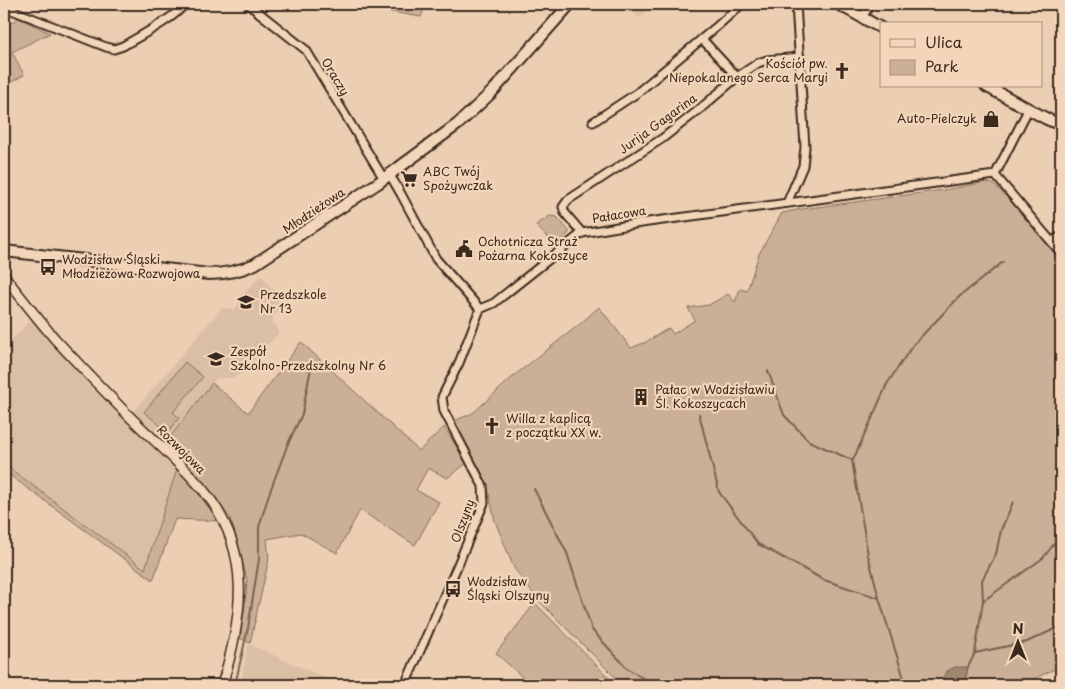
<svg xmlns="http://www.w3.org/2000/svg" width="1065" height="689" viewBox="0 0 1065 689" font-family="'Playpen Sans',sans-serif">
<style>
.built{fill:#dbbfa5}
.green{fill:#cbb097;stroke:#836d5a}
.water{fill:#9f8772;stroke:#776250}
.lines{fill:none;stroke-linecap:round;stroke-linejoin:round}
.stream{stroke:#776250;stroke-width:2}
.minor-casing{stroke:#3b2a1e;stroke-width:11}
.tertiary-casing{stroke:#3b2a1e;stroke-width:12}
.secondary-casing{stroke:#3b2a1e;stroke-width:14}
.minor{stroke:#f3d5b9;stroke-width:7}
.tertiary{stroke:#f3d5b9;stroke-width:9}
.secondary{stroke:#f3d5b9;stroke-width:10}
.labels{text-anchor:middle;stroke-width:4.5;stroke-linejoin:round;paint-order:stroke}
.poi-label{font-size:12px;fill:#3b2a1e;stroke:#f3d5b9;text-anchor:start}
.street-label{font-size:12px;fill:#3b2a1e;stroke:#f3d5b9}
</style>
<rect width="100%" height="100%" fill="#ecceb3"/>
<filter id="ink" filterUnits="userSpaceOnUse"><feTurbulence type="fractalNoise" baseFrequency=".02" numOctaves="2"/><feDisplacementMap in="SourceGraphic" scale="10" xChannelSelector="R" yChannelSelector="G"/><feConvolveMatrix kernelMatrix="1 2 1 2 8 2 1 2 1" color-interpolation-filters="sRGB"/></filter>
<g filter="url(#ink)">
<!-- built -->
<g class="built">
<path d="M 622,4 L 653,4 L 640,18 Z"/>
<path d="M 261,275 L 281,299 L 284,305 L 274,315 L 273,318 L 273,322 L 278,329 L 279,332 L 277,335 L 241,374 L 232,378 L 216,378 L 167,441 L 162,439 L 133,412 L 222,308 L 235,309 L 242,300 L 240,298 Z"/>
<path d="M 32,319 L 94,391 L 177,469 L 146,569 L 4,464 L 4,347 Z"/>
<path d="M 248,644 L 342,685 L 240,685 Z"/>
</g>
<!-- green -->
<g class="green">
<path d="M 345,4 L 426,4 L 421,17 Z"/>
<path d="M 19,18 L 50,33 L 12,52 L 24,75 L 4,86 L 4,27 Z"/>
<path d="M 986,182 L 993,184 L 1018,208 L 1061,260 L 1061,666 L 1021,685 L 957,685 L 966,678 L 968,667 L 942,679 L 943,685 L 623,685 L 537,599 L 514,568 L 495,521 L 486,481 L 454,421 L 473,413 L 515,375 L 580,324 L 599,307 L 631,348 L 646,342 L 669,328 L 673,334 L 695,320 L 688,308 L 709,305 L 728,294 L 735,302 L 740,289 L 747,291 L 759,254 L 782,213 L 802,209 L 944,190 Z"/>
<path d="M 550,216 L 557,217 L 569,231 L 569,233 L 555,246 L 536,225 Z"/>
<path d="M 301,342 L 419,451 L 444,427 L 467,463 L 447,478 L 428,468 L 416,490 L 439,502 L 415,545 L 360,510 L 337,553 L 301,533 L 267,539 L 269,559 L 250,643 L 240,638 L 245,606 L 247,580 L 238,543 L 230,518 L 207,487 L 167,441 L 212,383 L 248,413 Z"/>
<path d="M 185,362 L 203,377 L 173,412 L 179,418 L 168,432 L 144,412 Z"/>
<path d="M 4,464 L 145,569 L 177,469 L 201,497 L 219,521 L 175,519 L 153,580 L 4,471 Z"/>
<path d="M 535,603 L 616,685 L 531,685 L 496,653 Z"/>
</g>
<!-- water -->
<path class="water" d="M 955,667 L 968,667 L 966,678 L 957,685 L 943,685 L 942,679 L 947,671 Z"/>
<g class="lines">
<!-- stream -->
<g class="stream">
<path d="M 768,371 L 784,415 L 809,441 L 852,460 L 868,555 L 879,598"/>
<path d="M 699,414 L 719,492 L 758,544 L 824,580 L 879,598 L 906,685"/>
<path d="M 853,460 L 869,425 L 887,384 L 913,345 L 959,297 L 1003,262"/>
<path d="M 534,489 L 567,553 L 592,630 L 627,668 L 653,685"/>
<path d="M 983,601 L 982,580 L 996,554 L 1001,530 L 1013,502"/>
<path d="M 975,653 L 983,601 L 1043,558 L 1061,535"/>
<path d="M 968,667 L 975,653 L 1027,642 L 1061,626"/>
<path d="M 235,685 L 248,628 L 259,559 L 259,527 L 269,494 L 287,446 L 302,414 L 311,368"/>
</g>
<!-- minor casing -->
<g class="minor-casing">
<g id="minor">
<path d="M 248,4 L 306,50 L 384,179"/>
<path d="M 4,7 L 106,47 L 114,49 L 123,46 C 136,38 179,16 184,4"/>
<path d="M 862,17 L 871,4"/>
<path d="M 702,39 L 737,77"/>
<path d="M 593,122 L 637,93 L 715,28 L 742,4"/>
<path d="M 390,175 L 401,194 L 436,259 L 480,309"/>
<path d="M 995,175 L 1061,253"/>
<path d="M 995,175 L 1028,110"/>
<path d="M 787,203 L 803,166 L 805,147 L 796,4"/>
<path d="M 582,233 L 565,213 L 563,207 L 568,200 L 663,138 L 700,109 L 737,77 L 758,63 L 767,60 L 800,57"/>
<path d="M 1052,241 L 1061,236"/>
<path d="M 480,309 L 494,303 L 582,233 L 641,223 L 995,175"/>
<path d="M 405,685 L 459,562 L 484,503 L 483,486 L 444,411 L 442,397 L 459,363 L 480,309"/>
</g>
</g>
<!-- tertiary casing -->
<g class="tertiary-casing">
<path id="tertiary" d="M 4,274 L 8,281 C 24,301 39,321 56,340 C 79,365 103,390 127,414 C 152,439 181,463 204,491 C 253,551 243,617 222,685"/>
</g>
<!-- secondary casing -->
<g class="secondary-casing">
<g id="secondary">
<path d="M 838,4 L 881,28"/>
<path d="M 986,86 L 1047,119 L 1061,125"/>
<path d="M 4,251 L 209,274 C 226,274 240,271 255,264 L 378,183 L 458,124 L 492,92 L 570,4"/>
</g>
</g>
<!-- minor -->
<use href="#minor" class="minor"/>
<!-- tertiary -->
<use href="#tertiary" class="tertiary"/>
<!-- secondary -->
<use href="#secondary" class="secondary"/>
</g>
</g>
<!-- icons -->
<defs>
<g id="church-bare" transform="scale(1.35)"><path d="M-1.2-6h2.4v3.5h3.3v2.4h-3.3V6h-2.4V-.1h-3.3v-2.4h3.3Z" fill="#3b2a1e" stroke="#f3d5b9" stroke-width="2.5" paint-order="stroke"/></g>
<g id="shop-bare" transform="scale(1.35)"><path d="M-5-2.5h2.3a2.7 3.5 0 0 1 5.4 0H5L5.5 6h-11ZM-1.5-2.5h3a1.5 2.3 0 0 0-3 0Z" fill="#3b2a1e" stroke="#f3d5b9" stroke-width="2.5" paint-order="stroke"/></g>
<g id="supermarket-bare" transform="scale(1.35)"><path d="M-6-5.5h2.5l.6 2H6L4.5 2H-2.5L-4.4-4H-6ZM-1.5 3.2a1.3 1.3 0 1 0 .1 0ZM3 3.2a1.3 1.3 0 1 0 .1 0Z" fill="#3b2a1e" stroke="#f3d5b9" stroke-width="2.5" paint-order="stroke"/></g>
<g id="civic-bare" transform="scale(1.35)"><path d="M-.6-6.5H3V-4.5H.6V-3L4-1V1h2V6H-6V1h2V-1L-.6-3ZM-1.2 2.5V6h2.4V2.5Z" fill="#3b2a1e" stroke="#f3d5b9" stroke-width="2.5" paint-order="stroke"/></g>
<g id="bus-bare" transform="scale(1.35)"><path d="M-5-6H5V4H4V6H2V4H-2V6H-4V4H-5ZM-3.5-4V0h7V-4ZM-3.5 1.2v1.5H-2V1.2ZM2 1.2v1.5H3.5V1.2Z" fill="#3b2a1e" stroke="#f3d5b9" stroke-width="2.5" paint-order="stroke"/></g>
<g id="school-bare" transform="scale(1.35)"><path d="M0-5L7-2L0 1L-7-2ZM-4 1L0 2.5L4 1V4Q0 6-4 4Z" fill="#3b2a1e" stroke="#f3d5b9" stroke-width="2.5" paint-order="stroke"/></g>
<g id="building-bare" transform="scale(1.35)"><path d="M-4-6H4V6H1V3H-1V6H-4ZM-2.5-4.3h1.7v1.8h-1.7ZM.8-4.3h1.7v1.8H.8ZM-2.5-1h1.7V.8h-1.7ZM.8-1h1.7V.8H.8Z" fill="#3b2a1e" stroke="#f3d5b9" stroke-width="2.5" paint-order="stroke"/></g>
</defs>
<g fill-rule="evenodd">
<use href="#church-bare" x="842" y="71"/>
<use href="#shop-bare" x="991" y="119"/>
<use href="#supermarket-bare" x="409" y="179"/>
<use href="#civic-bare" x="464" y="249"/>
<use href="#bus-bare" x="48" y="267"/>
<use href="#school-bare" x="246" y="302"/>
<use href="#school-bare" x="216" y="359"/>
<use href="#building-bare" x="641" y="397"/>
<use href="#church-bare" x="492" y="426"/>
<use href="#bus-bare" x="453" y="589"/>
</g>
<g class="labels">
<!-- poi labels -->
<g class="poi-label">
<text x="828" y="68" text-anchor="end">Kościół pw.<tspan x="828" dy="14">Niepokalanego Serca Maryi</tspan></text>
<text x="977" y="123" text-anchor="end">Auto-Pielczyk</text>
<text x="423" y="176">ABC Twój<tspan x="423" dy="14">Spożywczak</tspan></text>
<text x="478" y="246">Ochotnicza Straż<tspan x="478" dy="14">Pożarna Kokoszyce</tspan></text>
<text x="62" y="264">Wodzisław Śląski<tspan x="62" dy="14">Młodzieżowa Rozwojowa</tspan></text>
<text x="260" y="299">Przedszkole<tspan x="260" dy="14">Nr 13</tspan></text>
<text x="230" y="356">Zespół<tspan x="230" dy="14">Szkolno-Przedszkolny Nr 6</tspan></text>
<text x="655" y="394">Pałac w Wodzisławiu<tspan x="655" dy="14">Śl. Kokoszycach</tspan></text>
<text x="506" y="423">Willa z kaplicą<tspan x="506" dy="14">z początku XX w.</tspan></text>
<text x="467" y="586">Wodzisław<tspan x="467" dy="14">Śląski Olszyny</tspan></text>
</g>
<!-- street labels -->
<g class="street-label">
<text transform="translate(335 77) rotate(59)" y="4">Oraczy</text>
<text transform="translate(658 124) rotate(-36)" y="4">Jurija Gagarina</text>
<text transform="translate(314 211) rotate(-34)" y="4">Młodzieżowa</text>
<text transform="translate(619 215) rotate(-9)" y="4">Pałacowa</text>
<text transform="translate(181 450) rotate(45)" y="4">Rozwojowa</text>
<text transform="translate(463 521) rotate(-70)" y="4">Olszyny</text>
</g>
</g>
<!-- margin -->
<rect width="1065" height="689" fill="none" stroke="#f3d5b9" stroke-width="20"/>
<rect x="10" y="10" width="1045" height="669" fill="none" stroke="#3b2a1e" stroke-width="2" filter="url(#ink)"/>
<!-- legend -->
<rect x="880" y="22" width="162" height="65" fill="#f3d5b9" stroke="#a9917b"/>
<rect x="890" y="39" width="25" height="8" fill="#f3d5b9" stroke="#a9917b"/>
<text x="925" y="48" font-size="15" fill="#3b2a1e">Ulica</text>
<rect x="890" y="60" width="25" height="15" fill="#cbb097" stroke="#a9917b"/>
<text x="925" y="72" font-size="15" fill="#3b2a1e">Park</text>
<!-- north arrow -->
<g transform="translate(1018 642)" stroke="#f3d5b9" stroke-width="4" paint-order="stroke">
<path d="M0-4L9 19L0 12L-9 19Z" fill="#3b2a1e"/>
<text y="-8" font-size="14" font-weight="bold" text-anchor="middle" fill="#3b2a1e">N</text>
</g>
</svg>
